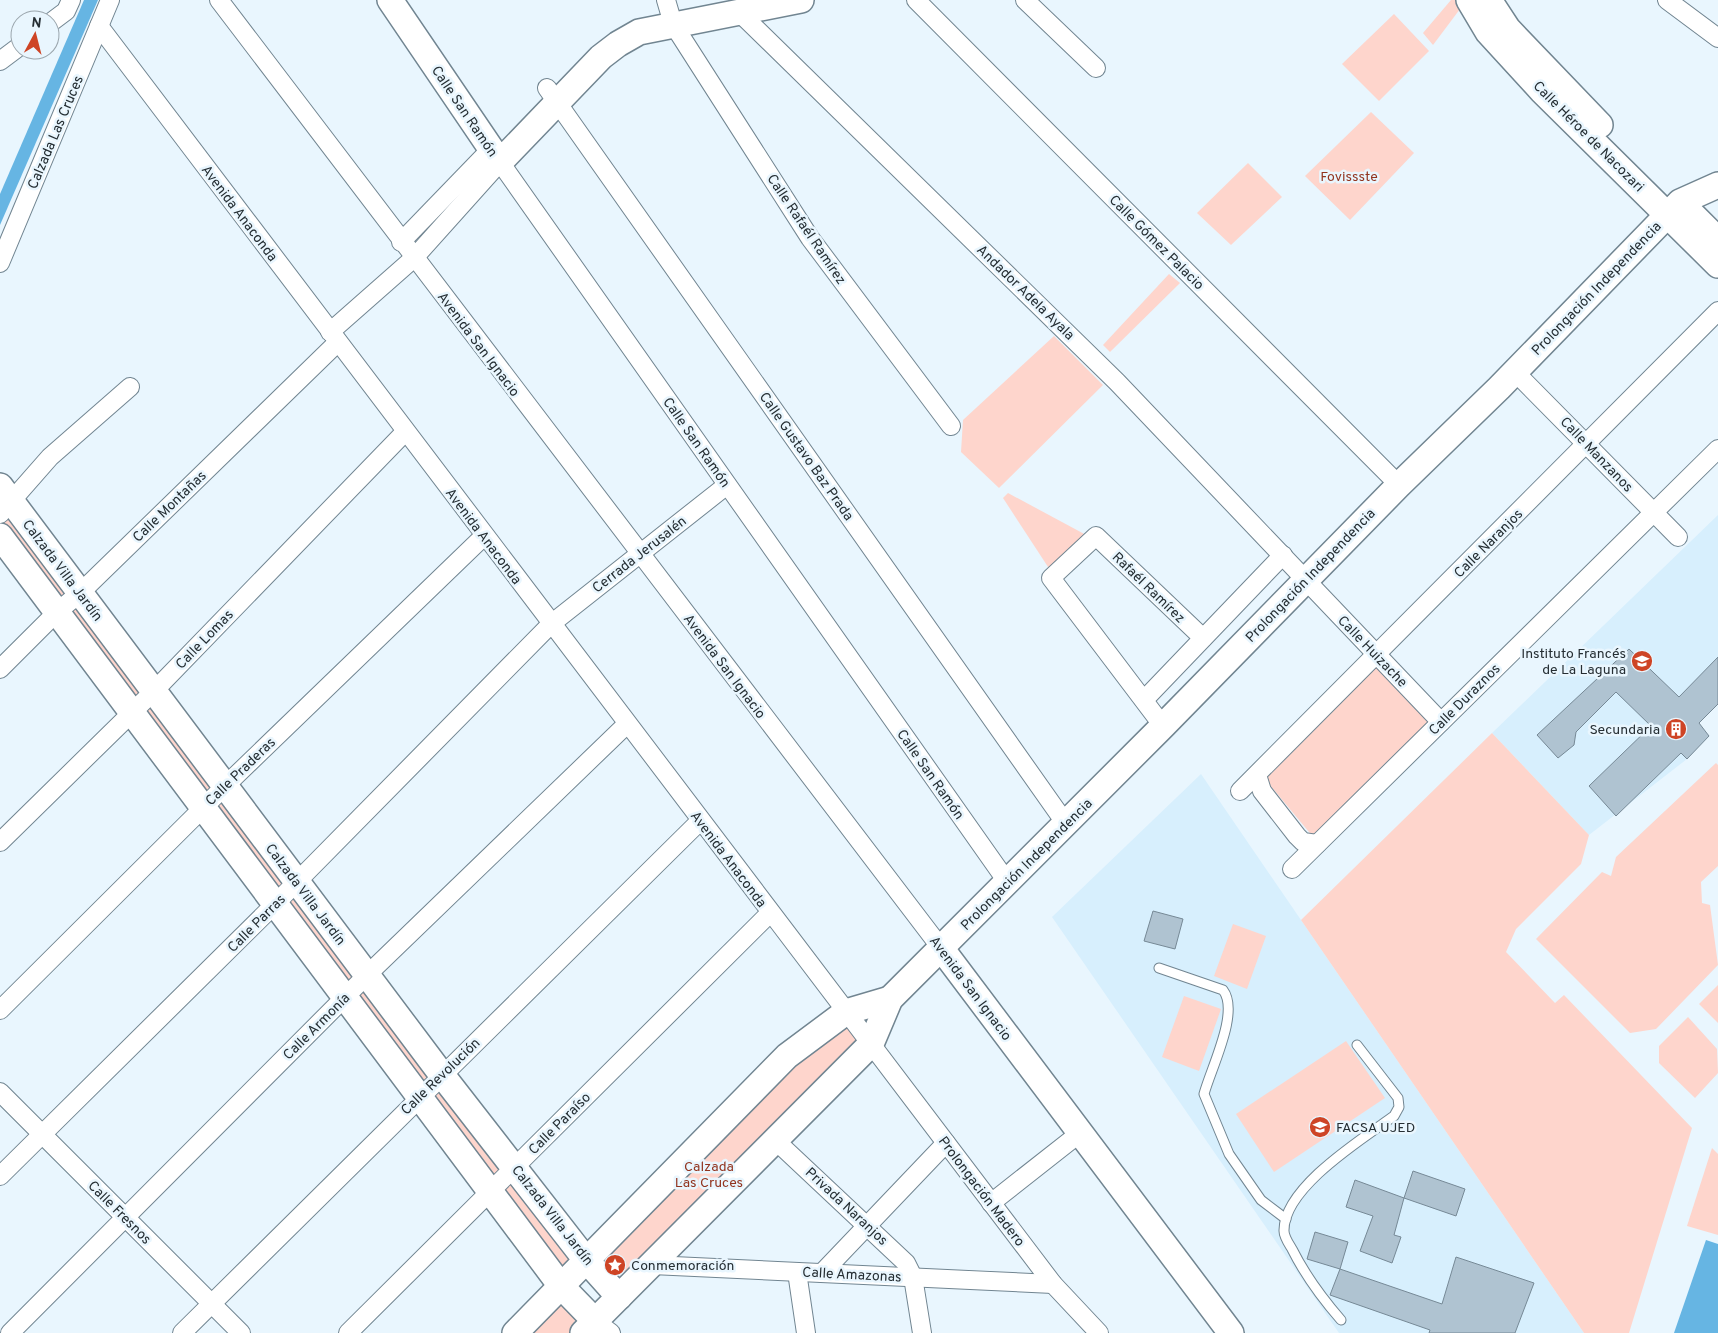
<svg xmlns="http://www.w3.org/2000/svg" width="1718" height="1333" viewBox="0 0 1718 1333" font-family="Overpass,sans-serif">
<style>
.built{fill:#d7effd}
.green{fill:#fed5cc}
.water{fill:#66b5e3}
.building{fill:#afc3d1;stroke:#768996}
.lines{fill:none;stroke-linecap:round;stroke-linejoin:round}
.lane-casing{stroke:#718591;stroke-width:11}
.street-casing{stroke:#718591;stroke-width:20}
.secondary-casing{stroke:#718591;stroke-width:28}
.lane{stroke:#fff;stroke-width:9}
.street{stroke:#fff;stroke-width:18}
.secondary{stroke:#fff;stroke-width:25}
.labels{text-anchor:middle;stroke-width:5;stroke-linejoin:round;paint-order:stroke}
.street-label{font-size:14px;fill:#252e33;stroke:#e9f6fe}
.park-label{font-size:14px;fill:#92341f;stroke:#e9f6fe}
.poi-label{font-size:14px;fill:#252e33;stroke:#e9f6fe;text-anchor:end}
</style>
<rect width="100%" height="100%" fill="#e9f6fe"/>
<!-- built -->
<g class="built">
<path d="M 1718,515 L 1718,704 L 1699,723 L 1709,736 L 1687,759 L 1589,835 L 1492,733 Z"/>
<path d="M 1201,774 L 1584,1333 L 1339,1333 L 1052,917 Z"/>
</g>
<!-- green -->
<g class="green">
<path d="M 1451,0 L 1458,0 L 1463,5 L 1433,45 L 1423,33 Z"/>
<path d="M 1394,14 L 1429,51 L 1379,101 L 1342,64 Z"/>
<path d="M 1371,112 L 1414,153 L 1350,220 L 1305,176 Z"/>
<path d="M 1248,163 L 1282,197 L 1231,245 L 1197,213 Z"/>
<path d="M 1169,274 L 1180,283 L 1110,352 L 1103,345 Z"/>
<path d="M 1054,336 L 1103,385 L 999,488 L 961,452 L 963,420 Z"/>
<path d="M 1008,493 L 1088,536 L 1052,573 L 1003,498 Z"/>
<path d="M 0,509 L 571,1260 L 568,1266 L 562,1266 L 502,1190 L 0,529 Z"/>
<path d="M 1382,659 L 1438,718 L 1314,838 L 1263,777 Z"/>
<path d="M 1492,733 L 1589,835 L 1581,864 L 1516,929 L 1506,952 L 1555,1003 L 1564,995 L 1692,1128 L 1629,1333 L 1584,1333 L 1301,920 Z"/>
<path d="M 1716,763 L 1718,765 L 1718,866 L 1701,882 L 1702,903 L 1710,905 L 1718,965 L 1656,1029 L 1630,1033 L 1536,939 L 1602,872 L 1611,876 L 1616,857 Z"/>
<path d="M 1233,924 L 1266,936 L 1247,989 L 1214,976 Z"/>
<path d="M 1718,985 L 1718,1023 L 1699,1004 Z"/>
<path d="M 1184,996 L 1221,1009 L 1199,1071 L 1162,1057 Z"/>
<path d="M 1688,1017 L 1717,1049 L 1718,1073 L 1695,1098 L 1659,1063 L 1659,1046 Z"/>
<path d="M 842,1025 L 851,1028 L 859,1040 L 628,1272 C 615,1270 610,1264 609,1251 L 817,1039 Z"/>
<path d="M 1346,1041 L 1385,1098 L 1274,1172 L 1236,1114 Z"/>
<path d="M 1712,1148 L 1718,1154 L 1718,1235 L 1687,1226 Z"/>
<path d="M 559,1305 L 570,1308 L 576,1317 L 571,1333 L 525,1333 Z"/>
</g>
<!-- water -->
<g class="water">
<path d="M 84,0 L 98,0 L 0,225 L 0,194 Z"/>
<path d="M 1706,1240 L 1718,1244 L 1718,1333 L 1674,1333 Z"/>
</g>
<!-- building -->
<g class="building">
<path d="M 1629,649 L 1679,697 L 1718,657 L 1718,704 L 1699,723 L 1709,736 L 1687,759 L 1681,753 L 1616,816 L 1589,786 L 1651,726 L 1616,692 L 1576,732 L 1574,745 L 1558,758 L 1537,735 Z"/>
<path d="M 1153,911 L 1183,919 L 1175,949 L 1144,941 Z"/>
<path d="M 1413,1171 L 1465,1189 L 1456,1216 L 1404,1198 Z"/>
<path d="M 1355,1180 L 1404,1198 L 1394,1235 L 1401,1237 L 1392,1263 L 1360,1251 L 1373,1216 L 1346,1207 Z"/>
<path d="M 1315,1232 L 1348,1242 L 1340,1269 L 1307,1259 Z"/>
<path d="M 1456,1257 L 1534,1283 L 1515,1333 L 1429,1333 L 1430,1330 L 1330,1295 L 1340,1269 L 1442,1304 Z"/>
</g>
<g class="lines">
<!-- lane casing -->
<g class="lane-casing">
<g id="lane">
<path d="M 1159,968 L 1223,990 C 1240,1012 1211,1068 1204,1094 L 1229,1154 L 1261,1200 L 1286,1219"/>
<path d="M 1341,1320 C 1321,1297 1306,1277 1292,1249 C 1289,1244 1284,1237 1284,1231 C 1283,1188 1362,1139 1394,1116 L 1399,1107 L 1398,1098 L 1357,1045"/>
</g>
</g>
<!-- street casing -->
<g class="street-casing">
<g id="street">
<path d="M 219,0 L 941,948"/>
<path d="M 666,0 L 673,24 L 810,238 L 951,426"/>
<path d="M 916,0 L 1399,485"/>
<path d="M 1025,0 L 1096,68"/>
<path d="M 1667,0 L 1718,38"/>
<path d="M 739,12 L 1117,382 L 1441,722"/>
<path d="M 50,23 L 66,11 L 71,0"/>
<path d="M 99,26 L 1053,1284 L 1099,1333"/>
<path d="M 0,61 L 20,46"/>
<path d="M 547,88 L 1066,824"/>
<path d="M 401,242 L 490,150"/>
<path d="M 0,263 L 110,0"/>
<path d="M 330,332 L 414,258 L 500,162 L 1008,883"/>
<path d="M 1515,372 L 1678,537"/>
<path d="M 0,514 L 50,457 L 130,387"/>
<path d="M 0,669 L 57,612 L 80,593 L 338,342"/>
<path d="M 1144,700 L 1283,555"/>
<path d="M 1163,726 L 1051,578 L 1096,536 L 1203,638"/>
<path d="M 1257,775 L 1262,791 L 1297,836 L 1303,842 L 1317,844"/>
<path d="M 1240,791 L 1718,311"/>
<path d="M 0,842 L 154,691 L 405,432"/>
<path d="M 1292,869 L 1718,449"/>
<path d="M 0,1010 L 225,786 L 484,536"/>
<path d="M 0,1092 L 241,1333"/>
<path d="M 775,1140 L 906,1263 L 913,1277 L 922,1333"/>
<path d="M 0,1176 L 275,904 L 551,624 L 727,485"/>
<path d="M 991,1203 L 1080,1133"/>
<path d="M 652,1265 L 1053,1284"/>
<path d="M 797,1272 L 806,1333"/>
<path d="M 822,1273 L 946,1143"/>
<path d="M 595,1321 L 611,1333"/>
<path d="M 10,1333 L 367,975 L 627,724"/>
<path d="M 182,1333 L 700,821"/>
<path d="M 348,1333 L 770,913"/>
</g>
</g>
<!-- secondary casing -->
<g class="secondary-casing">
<g id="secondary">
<path d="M 390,0 L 500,162 L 601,57 L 618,44 L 639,32 L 801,0"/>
<path d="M 1469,0 L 1488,32 L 1542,91 L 1718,265"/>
<path d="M 1489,0 L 1508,29 L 1600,125"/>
<path d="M 1690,212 L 1718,240"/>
<path d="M 0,486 L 442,1075 L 586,1260 L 619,1297"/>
<path d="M 0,536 L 561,1286 L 595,1321"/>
<path d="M 941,948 L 1231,1333"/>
<path d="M 515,1333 L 787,1056 L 846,1012 L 890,999"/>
<path d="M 583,1333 L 871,1044 L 890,999 L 1163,726 L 1399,485 L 1499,388 L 1680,202 L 1718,185"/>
</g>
</g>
<!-- lane -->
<use href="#lane" class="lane"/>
<!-- street -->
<use href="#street" class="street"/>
<!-- secondary -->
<use href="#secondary" class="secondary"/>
</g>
<!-- icons -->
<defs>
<g id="university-disc" transform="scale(1.125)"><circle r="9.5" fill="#ce4425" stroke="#e9f6fe"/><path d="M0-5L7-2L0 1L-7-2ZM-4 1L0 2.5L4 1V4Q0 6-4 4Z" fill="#fff"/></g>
<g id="building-disc" transform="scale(1.125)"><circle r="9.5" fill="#ce4425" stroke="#e9f6fe"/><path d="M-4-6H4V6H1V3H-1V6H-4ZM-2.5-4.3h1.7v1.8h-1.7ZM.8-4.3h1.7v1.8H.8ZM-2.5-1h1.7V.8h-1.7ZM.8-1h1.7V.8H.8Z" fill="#fff"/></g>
<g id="sight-disc" transform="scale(1.125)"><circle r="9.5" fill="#ce4425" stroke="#e9f6fe"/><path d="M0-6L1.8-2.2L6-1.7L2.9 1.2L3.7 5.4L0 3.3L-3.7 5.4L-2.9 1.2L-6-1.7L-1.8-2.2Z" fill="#fff"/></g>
</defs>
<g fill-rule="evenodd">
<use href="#university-disc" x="1642" y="661"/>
<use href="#building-disc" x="1676" y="729"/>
<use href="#university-disc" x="1320" y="1127"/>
<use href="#sight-disc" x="615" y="1265"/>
</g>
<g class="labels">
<!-- street labels -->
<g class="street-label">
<text transform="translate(465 111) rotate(56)" y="5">Calle San Ramón</text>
<text transform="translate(55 132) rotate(-67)" y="5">Calzada Las Cruces</text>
<text transform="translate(1589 136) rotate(45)" y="5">Calle Héroe de Nacozari</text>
<text transform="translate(240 213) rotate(53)" y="5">Avenida Anaconda</text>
<text transform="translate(807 229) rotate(56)" y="5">Calle Rafaél Ramírez</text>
<text transform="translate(1157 242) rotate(45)" y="5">Calle Gómez Palacio</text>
<text transform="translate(1596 288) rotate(-46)" y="5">Prolongación Independencia</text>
<text transform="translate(1026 292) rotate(44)" y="5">Andador Adela Ayala</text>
<text transform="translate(479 344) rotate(53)" y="5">Avenida San Ignacio</text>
<text transform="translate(697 442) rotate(55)" y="5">Calle San Ramón</text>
<text transform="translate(1597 454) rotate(46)" y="5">Calle Manzanos</text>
<text transform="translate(807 456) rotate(55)" y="5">Calle Gustavo Baz Prada</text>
<text transform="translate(169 506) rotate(-44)" y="5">Calle Montañas</text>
<text transform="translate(484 536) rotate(53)" y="5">Avenida Anaconda</text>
<text transform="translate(1488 543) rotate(-45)" y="5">Calle Naranjos</text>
<text transform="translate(639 554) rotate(-38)" y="5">Cerrada Jerusalén</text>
<text transform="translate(63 570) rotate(53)" y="5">Calzada Villa Jardín</text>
<text transform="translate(1310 575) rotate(-46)" y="5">Prolongación Independencia</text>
<text transform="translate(1149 587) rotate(44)" y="5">Rafaél Ramírez</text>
<text transform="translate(204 639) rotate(-46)" y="5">Calle Lomas</text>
<text transform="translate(1373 651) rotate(46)" y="5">Calle Huizache</text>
<text transform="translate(725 666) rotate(53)" y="5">Avenida San Ignacio</text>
<text transform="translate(1464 699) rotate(-45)" y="5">Calle Duraznos</text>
<text transform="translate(240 771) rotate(-44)" y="5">Calle Praderas</text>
<text transform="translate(931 774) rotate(55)" y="5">Calle San Ramón</text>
<text transform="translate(729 859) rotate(53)" y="5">Avenida Anaconda</text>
<text transform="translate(1026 864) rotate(-45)" y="5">Prolongación Independencia</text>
<text transform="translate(306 894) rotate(53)" y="5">Calzada Villa Jardín</text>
<text transform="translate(256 923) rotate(-45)" y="5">Calle Parras</text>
<text transform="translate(971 988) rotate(53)" y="5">Avenida San Ignacio</text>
<text transform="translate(316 1026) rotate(-45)" y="5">Calle Armonía</text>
<text transform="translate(440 1076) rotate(-44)" y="5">Calle Revolución</text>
<text transform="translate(559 1123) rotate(-45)" y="5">Calle Paraíso</text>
<text transform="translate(982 1191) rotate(53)" y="5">Prolongación Madero</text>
<text transform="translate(847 1206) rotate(43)" y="5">Privada Naranjos</text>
<text transform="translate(120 1212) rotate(45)" y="5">Calle Fresnos</text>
<text transform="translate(553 1215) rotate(52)" y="5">Calzada Villa Jardín</text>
<text transform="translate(852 1274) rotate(3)" y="5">Calle Amazonas</text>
</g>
<!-- park labels -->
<g class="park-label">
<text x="1349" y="181">Fovissste</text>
<text x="709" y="1171">Calzada<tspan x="709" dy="16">Las Cruces</tspan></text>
</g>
<!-- poi labels -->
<g class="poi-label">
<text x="1626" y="658">Instituto Francés<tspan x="1626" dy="16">de La Laguna</tspan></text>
<text x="1660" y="734">Secundaria</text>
<text x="1336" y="1132" text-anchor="start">FACSA UJED</text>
<text x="631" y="1270" text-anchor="start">Conmemoración</text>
</g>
</g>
<!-- north arrow -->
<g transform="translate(35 35) rotate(7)"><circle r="24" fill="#e9f6fe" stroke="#9ba6ad"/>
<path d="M0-4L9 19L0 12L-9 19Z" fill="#ce4425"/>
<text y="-8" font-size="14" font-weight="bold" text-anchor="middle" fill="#252e33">N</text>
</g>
</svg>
